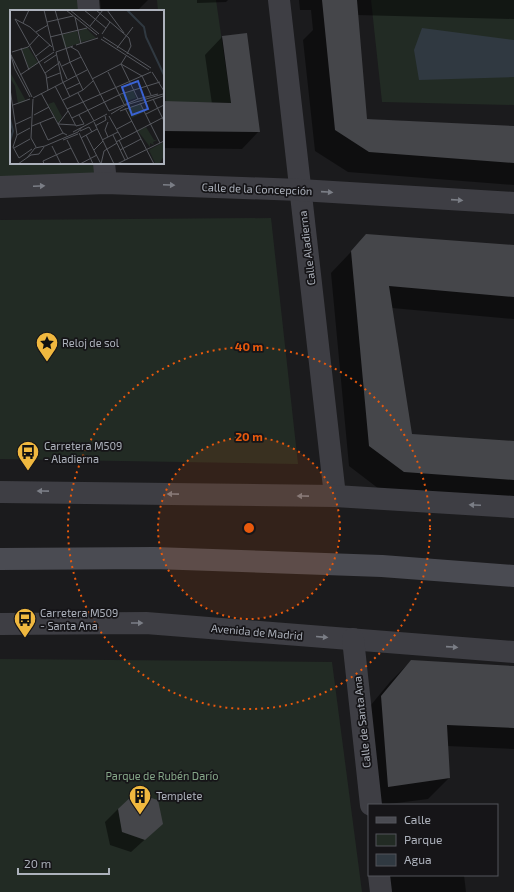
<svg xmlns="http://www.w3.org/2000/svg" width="514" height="892" viewBox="0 0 514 892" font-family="'Exo 2',sans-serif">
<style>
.green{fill:#222b24}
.water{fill:#303941}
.shadow{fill:#0007}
.building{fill:#45464a}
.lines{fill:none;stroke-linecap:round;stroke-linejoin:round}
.minor{stroke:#3e3e44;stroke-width:22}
.secondary{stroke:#4a4b52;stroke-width:22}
.oneway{fill:#7b7e86}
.ring{fill:none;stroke:#e8590c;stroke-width:2;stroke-dasharray:2 4}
.labels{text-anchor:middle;stroke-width:3.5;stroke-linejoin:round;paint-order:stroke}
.street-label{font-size:11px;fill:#adb2bc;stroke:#161518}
.poi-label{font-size:11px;fill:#adb2bc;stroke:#161518;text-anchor:start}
.park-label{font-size:11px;fill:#85a688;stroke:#161518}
.inset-river{fill:none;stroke:#303941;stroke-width:2}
.inset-road{fill:none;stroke:#55575d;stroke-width:1}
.view{fill:#3a62d2;fill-opacity:0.15;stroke:#3a62d2;stroke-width:2}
.inset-edge{fill:none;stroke:#adb2bc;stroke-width:2}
.centre{fill:#e8590c;stroke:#161518;stroke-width:2}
.ring-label{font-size:12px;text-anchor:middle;font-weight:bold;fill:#e8590c;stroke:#161518;stroke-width:3.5;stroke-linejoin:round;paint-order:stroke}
</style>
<rect width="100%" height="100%" fill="#1b1b1d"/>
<!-- green -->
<g class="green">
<path d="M 0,0 L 88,0 L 89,11 L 11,11 L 11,163 L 104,163 L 106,183 L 0,187 Z"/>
<path d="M 157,0 L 216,0 L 231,103 L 166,102 L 163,58 L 163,11 L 158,11 Z"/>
<path d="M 371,0 L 514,0 L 514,105 L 382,102 Z"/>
<path d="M 271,218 L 298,464 L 0,459 L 0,220 Z"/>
<path d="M 0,659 L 332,662 L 362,892 L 0,892 Z"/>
</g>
<!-- water -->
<path class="water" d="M 422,28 L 514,40 L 514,77 L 419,80 L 414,50 Z"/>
<!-- shadow -->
<g class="shadow">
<path d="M 100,0 L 148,0 L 137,11 L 101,11 Z"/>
<path d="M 197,0 L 228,0 L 226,2 L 197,3 Z"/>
<path d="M 299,0 L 514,0 L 514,19 L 357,15 L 366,119 L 514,127 L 514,185 L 348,172 L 315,151 L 303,40 L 313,30 L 311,10 L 300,10 Z"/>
<path d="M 222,37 L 259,131 L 242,149 L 163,148 L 163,72 L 165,103 L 212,104 L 205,55 Z"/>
<path d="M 367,235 L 514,246 L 514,319 L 392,308 L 411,435 L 514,442 L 514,502 L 383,492 L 349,466 L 331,273 Z"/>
<path d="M 411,661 L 514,667 L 514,749 L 447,746 L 449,778 L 428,799 L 381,805 L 361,717 L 390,682 Z"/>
<path d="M 118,809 L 162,824 L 131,852 L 110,845 L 105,822 Z"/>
<path d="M 380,875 L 464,875 L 466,892 L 382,892 Z"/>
</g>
<!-- building -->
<g class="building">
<path d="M 322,0 L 357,0 L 367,119 L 514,126 L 514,163 L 369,152 L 335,130 Z"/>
<path d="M 247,33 L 260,132 L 163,131 L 163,101 L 231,103 L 222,36 Z"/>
<path d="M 366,234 L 514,245 L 514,297 L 389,286 L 412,434 L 514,441 L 514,480 L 404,472 L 369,446 L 351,251 Z"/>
<path d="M 411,660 L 514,666 L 514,728 L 447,725 L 450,778 L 388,787 L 381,696 Z"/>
<path d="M 135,793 L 158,800 L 163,824 L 145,840 L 122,832 L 118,809 Z"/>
</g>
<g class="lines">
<!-- minor -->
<g class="minor">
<path d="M 88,0 L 89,11"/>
<path d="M 279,0 L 335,496"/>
<path d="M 104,163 L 106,183"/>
<path d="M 0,187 L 106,183 L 300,190 L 514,203"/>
<path d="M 0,492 L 335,496 L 514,507"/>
<path d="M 0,624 L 146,623 L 514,652"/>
<path d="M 353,639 L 371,805"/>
<path d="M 379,875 L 381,892"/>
</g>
<!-- secondary -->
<path class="secondary" d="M 0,559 L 154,558 L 382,566 L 514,576"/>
</g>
<!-- one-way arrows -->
<defs><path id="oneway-solid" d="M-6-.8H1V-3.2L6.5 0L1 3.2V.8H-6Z"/></defs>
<g class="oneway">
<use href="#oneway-solid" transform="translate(169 185) rotate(2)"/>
<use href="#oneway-solid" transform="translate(39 186) rotate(-2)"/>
<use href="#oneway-solid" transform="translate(327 192) rotate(4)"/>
<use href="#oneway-solid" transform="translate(457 200) rotate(4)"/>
<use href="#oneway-solid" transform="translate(43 491) rotate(-179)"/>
<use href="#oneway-solid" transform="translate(173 494) rotate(-179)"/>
<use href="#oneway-solid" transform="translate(303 496) rotate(-179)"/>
<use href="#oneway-solid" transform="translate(475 505) rotate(-177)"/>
<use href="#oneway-solid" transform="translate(137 623)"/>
<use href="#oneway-solid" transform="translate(322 637) rotate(5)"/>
<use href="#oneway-solid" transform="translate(452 647) rotate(4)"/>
</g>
<!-- distance rings -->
<circle cx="249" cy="528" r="91" fill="#e8590c" fill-opacity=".12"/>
<g class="ring">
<circle cx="249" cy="528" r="91"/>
<circle cx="249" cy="528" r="181"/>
</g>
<!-- icons -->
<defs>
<g id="sight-pin" transform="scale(1.15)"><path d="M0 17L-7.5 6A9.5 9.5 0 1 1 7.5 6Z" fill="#f0b83f" stroke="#161518"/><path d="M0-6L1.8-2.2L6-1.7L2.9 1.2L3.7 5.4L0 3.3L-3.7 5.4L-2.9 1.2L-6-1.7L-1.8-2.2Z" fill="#111"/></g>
<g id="bus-pin" transform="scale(1.15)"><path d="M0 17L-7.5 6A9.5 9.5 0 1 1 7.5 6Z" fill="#f0b83f" stroke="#161518"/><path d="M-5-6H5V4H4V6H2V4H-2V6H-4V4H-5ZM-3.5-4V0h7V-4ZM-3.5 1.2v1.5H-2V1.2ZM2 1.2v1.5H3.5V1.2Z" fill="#111"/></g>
<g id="building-pin" transform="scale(1.15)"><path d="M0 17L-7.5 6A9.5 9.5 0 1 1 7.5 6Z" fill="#f0b83f" stroke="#161518"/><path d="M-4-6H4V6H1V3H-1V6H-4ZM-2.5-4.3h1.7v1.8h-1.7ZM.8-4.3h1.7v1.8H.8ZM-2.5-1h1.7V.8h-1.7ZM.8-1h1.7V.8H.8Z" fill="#111"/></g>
</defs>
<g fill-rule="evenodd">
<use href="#sight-pin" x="47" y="343"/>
<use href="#bus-pin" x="28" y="452"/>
<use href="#bus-pin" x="25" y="619"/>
<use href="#building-pin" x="140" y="796"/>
</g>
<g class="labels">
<!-- street labels -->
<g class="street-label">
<text transform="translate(257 189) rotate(2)" y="4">Calle de la Concepción</text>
<text transform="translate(307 248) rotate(-97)" y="4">Calle Aladierna</text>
<text transform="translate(257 632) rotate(5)" y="4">Avenida de Madrid</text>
<text transform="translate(362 722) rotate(-96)" y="4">Calle de Santa Ana</text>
</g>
<!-- poi labels -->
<g class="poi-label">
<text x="62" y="347">Reloj de sol</text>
<text x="44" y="450">Carretera M509<tspan x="44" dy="13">- Aladierna</tspan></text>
<text x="40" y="617">Carretera M509<tspan x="40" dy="13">- Santa Ana</tspan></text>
<text x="156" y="800">Templete</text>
</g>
<!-- park labels -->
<g class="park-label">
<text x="162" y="780">Parque de Rubén Darío</text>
</g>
</g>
<!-- overview -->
<g transform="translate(10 10)">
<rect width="154" height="154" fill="#1b1b1d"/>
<path d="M 76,18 L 86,28 L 71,32 L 69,21 ZM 67,21 L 70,33 L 55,38 L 51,25 ZM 18,37 L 28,53 L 19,59 L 12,39 ZM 0,62 L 16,91 L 8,94 L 5,76 L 0,68 ZM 123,80 L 126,88 L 114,92 L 111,85 ZM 44,92 L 52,107 L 48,113 L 38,94 ZM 130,94 L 134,102 L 122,108 L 117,98 ZM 136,117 L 144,130 L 147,130 L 143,132 L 144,135 L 140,133 L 140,137 L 128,121 ZM 154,132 L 154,146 L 149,154 L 145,153 L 139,140 Z" fill="#222b24"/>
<path class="inset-river" d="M 117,0 L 134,17 L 136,27 L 154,65M 0,109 L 3,121 L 0,131"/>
<path class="inset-road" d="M 34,0 L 44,41M 45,0 L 60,52 L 73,80M 56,0 L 87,25M 60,0 L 89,24M 74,0 L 96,18M 86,0 L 119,28 L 121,36 L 117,44M 97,0 L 114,23M 65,7 L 71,34M 5,9 L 36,65 L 38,80M 5,9 L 20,17 L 42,37M 37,12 L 63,6M 13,13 L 19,0M 80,16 L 93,0M 26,22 L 38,15M 92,24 L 100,12M 40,27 L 77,18M 93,27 L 141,58M 91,29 L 139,60M 66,35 L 88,28M 61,37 L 68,41 L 99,101M 11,38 L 19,60M 107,38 L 123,17M 2,42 L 18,37 L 29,25M 46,42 L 52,70 L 60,87M 46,42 L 63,36M 26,46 L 40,35M 49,51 L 57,69M 34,53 L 46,45M 111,54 L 132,66 L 141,85M 111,54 L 128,89M 52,56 L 71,47M 98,62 L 114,94M 142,62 L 154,81M 35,63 L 49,53M 10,65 L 44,42M 37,68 L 50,63M 82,69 L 111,54 L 116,46M 45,76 L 66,116M 0,79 L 7,125 L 3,137 L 9,148 L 22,139M 57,79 L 70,73M 31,83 L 53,123 L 57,125M 68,83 L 84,111M 20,87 L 5,59 L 0,43 L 22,87M 23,88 L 77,60M 23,89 L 21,128 L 26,137M 143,89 L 154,111M 53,90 L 73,80 L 83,71M 130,93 L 150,133M 3,95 L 20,89M 115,98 L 144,154M 57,99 L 141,62M 99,101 L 128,89 L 148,84M 110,101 L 153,86M 101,104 L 116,95 L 153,84M 136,104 L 154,95M 24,105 L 39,97M 99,106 L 112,129M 62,108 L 111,84 L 150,72M 84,112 L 104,154M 98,112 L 95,120 L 98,127M 30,113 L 38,130 L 53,123M 6,114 L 21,107M 48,114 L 65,115M 48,114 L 58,101M 22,116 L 44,107M 66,116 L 74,114 L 69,105M 85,116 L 96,110 L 95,106M 107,119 L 122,111M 70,121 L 79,117 L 82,122M 63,122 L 97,104M 69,123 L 83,154M 7,125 L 20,118M 76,125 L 91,154M 103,125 L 115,150M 71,128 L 87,119M 53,130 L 68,124M 57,130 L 69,154M 92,130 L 108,122M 109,130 L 118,149M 106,132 L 154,107M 42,136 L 51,154M 4,138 L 20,129M 84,140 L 93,131M 110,140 L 131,129M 17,148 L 25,138 L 35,136 L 68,122 L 72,117M 8,154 L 21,145 L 29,144 L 34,137M 34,154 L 33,151 L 61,138M 70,154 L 87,145M 91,154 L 94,141 L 107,133M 107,154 L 154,131"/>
<path class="view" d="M 128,71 L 138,99 L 122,105 L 112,77 Z"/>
<rect width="154" height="154" class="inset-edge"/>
</g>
<circle cx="249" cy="528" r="6" class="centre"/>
<g class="ring-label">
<text x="249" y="351">40 m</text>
<text x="249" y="441">20 m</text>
</g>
<!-- legend -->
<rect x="368" y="804" width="130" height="72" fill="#161518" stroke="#52545a"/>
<rect x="376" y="817" width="20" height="6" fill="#4a4b52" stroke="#52545a"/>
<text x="404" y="824" font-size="12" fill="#adb2bc">Calle</text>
<rect x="376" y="834" width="20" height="12" fill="#222b24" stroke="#52545a"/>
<text x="404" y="844" font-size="12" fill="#adb2bc">Parque</text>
<rect x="376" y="854" width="20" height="12" fill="#303941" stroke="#52545a"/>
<text x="404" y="864" font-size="12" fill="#adb2bc">Agua</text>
<!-- scale -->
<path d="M18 868v6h91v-6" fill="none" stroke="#adb2bc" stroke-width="2"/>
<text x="24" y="868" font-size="12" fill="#adb2bc" stroke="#161518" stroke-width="3" paint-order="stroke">20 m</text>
</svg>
